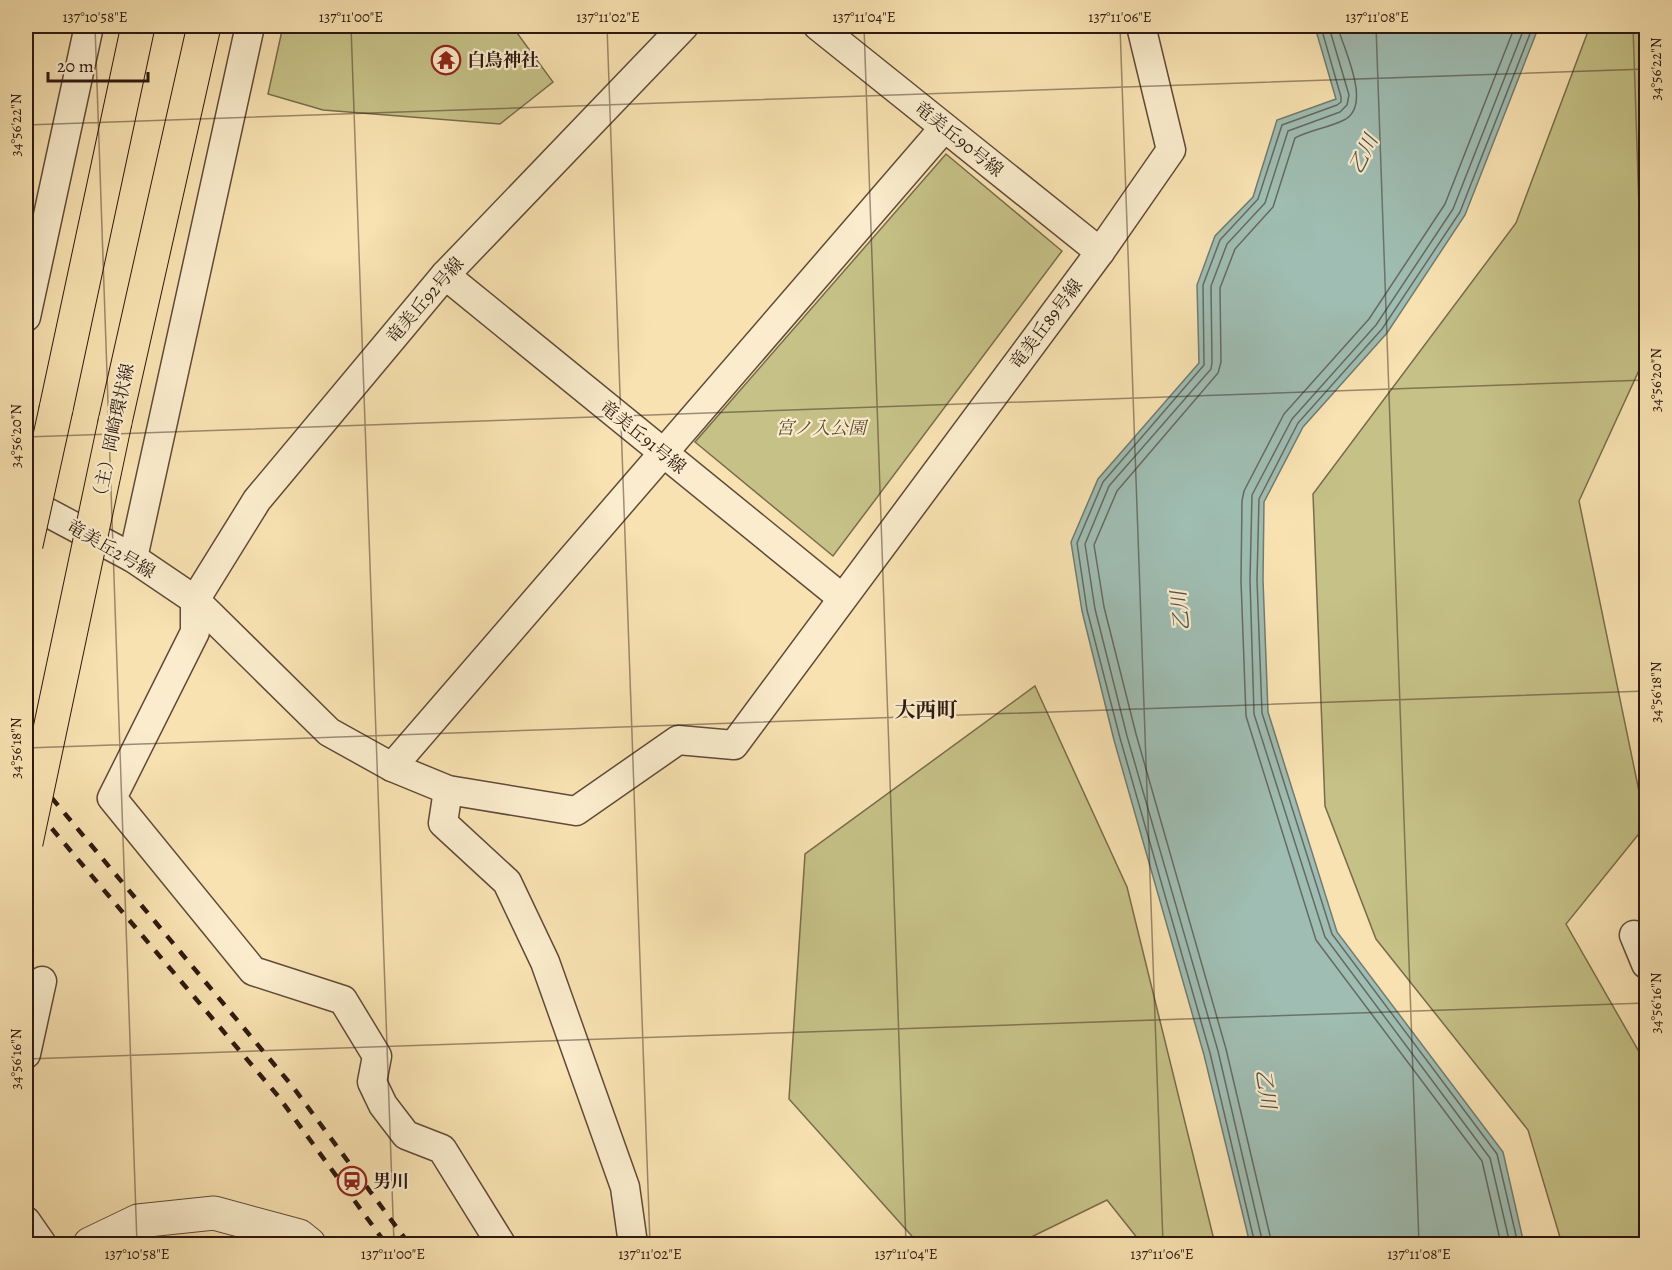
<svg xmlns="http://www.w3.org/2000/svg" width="1672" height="1270" viewBox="0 0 1672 1270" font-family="Alegreya,'Noto Serif JP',serif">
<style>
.green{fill:#c5c187;stroke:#796c4c;stroke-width:1.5}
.water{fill:#9fbdb2;stroke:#717b72;stroke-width:1.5}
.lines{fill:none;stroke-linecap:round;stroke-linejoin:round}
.shore{stroke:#666a62;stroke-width:1.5}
.minor-casing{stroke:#604a39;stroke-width:31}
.tertiary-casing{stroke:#604a39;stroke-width:35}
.primary-casing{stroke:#2d1811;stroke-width:35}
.minor{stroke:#faeccc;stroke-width:28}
.tertiary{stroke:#faeccc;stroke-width:33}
.primary{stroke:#f8e2b1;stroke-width:33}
.rail{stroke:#2d1811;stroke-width:4.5;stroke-dasharray:10 10;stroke-linecap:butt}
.primary-bridge-casing{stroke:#2d1811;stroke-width:35;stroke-linecap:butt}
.primary-bridge{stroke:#f8e2b1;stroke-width:33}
.ticks{fill:none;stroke:#2d1811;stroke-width:1.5;stroke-opacity:0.45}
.labels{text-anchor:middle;stroke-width:4.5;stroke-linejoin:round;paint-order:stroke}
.poi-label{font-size:18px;font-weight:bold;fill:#2d1811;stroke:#faeccc;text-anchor:start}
.street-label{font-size:18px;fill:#2d1811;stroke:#faeccc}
.park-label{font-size:18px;font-style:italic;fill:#5b4b34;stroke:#faeccc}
.water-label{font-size:20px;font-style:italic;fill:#555249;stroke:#faeccc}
.quarter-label{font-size:21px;font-weight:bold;fill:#2d1811;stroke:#faeccc}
.neatline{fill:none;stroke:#2d1811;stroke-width:2}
.ticks-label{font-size:15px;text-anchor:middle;fill:#2d1811}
</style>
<rect width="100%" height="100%" fill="#f8e2b1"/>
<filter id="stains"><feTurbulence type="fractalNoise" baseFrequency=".00333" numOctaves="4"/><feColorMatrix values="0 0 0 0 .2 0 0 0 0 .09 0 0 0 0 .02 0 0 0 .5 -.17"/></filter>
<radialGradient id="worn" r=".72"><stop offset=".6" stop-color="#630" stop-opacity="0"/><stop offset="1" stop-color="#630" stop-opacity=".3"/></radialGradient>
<!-- green -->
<g class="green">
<path d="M 283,26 L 512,26 L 553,82 L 500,124 L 323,110 L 268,94 Z"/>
<path d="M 1590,26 L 1646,26 L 1646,355 L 1579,501 L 1646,825 L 1566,924 L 1646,1064 L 1646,1244 L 1562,1244 L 1528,1130 L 1376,939 L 1325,806 L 1313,494 L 1516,223 Z"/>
<path d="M 946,154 L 1062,251 L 833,556 L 695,442 Z"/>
<path d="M 1035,686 L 1127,887 L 1215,1244 L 1142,1244 L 1107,1200 L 1017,1244 L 919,1244 L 789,1099 L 805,854 Z"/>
</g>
<!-- water -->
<path class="water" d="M 1319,26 L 1539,26 L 1465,215 L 1387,333 L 1303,427 L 1264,502 L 1263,580 L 1268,712 L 1337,932 L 1503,1152 L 1524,1244 L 1250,1244 L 1204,1055 L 1114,740 L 1082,611 L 1071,542 L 1098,479 L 1199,363 L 1197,285 L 1215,236 L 1253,197 L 1277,120 L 1336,99 L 1317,34 Z"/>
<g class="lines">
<!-- shore -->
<g class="shore">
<path d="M 1255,1244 L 1210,1053 L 1120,738 L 1087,610 L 1077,543 L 1103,482 L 1204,365 L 1203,285 L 1220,240 L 1258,199 L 1282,125 L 1337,105 L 1341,102 L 1341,97 L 1323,34 L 1324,26"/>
<path d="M 1263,1244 L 1218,1051 L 1127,736 L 1095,609 L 1085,544 L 1109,486 L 1211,369 L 1212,362 L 1211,286 L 1227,244 L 1265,203 L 1288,131 L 1340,112 L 1347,105 L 1349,95 L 1331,34 L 1332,26"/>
<path d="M 1272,1244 L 1226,1049 L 1136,734 L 1104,607 L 1094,545 L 1117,491 L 1218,373 L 1221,362 L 1220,288 L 1235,249 L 1273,207 L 1295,138 C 1310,130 1328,128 1344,120 C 1371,107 1347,56 1340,34 L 1341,26"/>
<path d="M 1501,1244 L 1482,1161 L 1316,940 L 1246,716 L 1241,581 L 1242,501 L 1244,491 L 1284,414 L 1369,319 L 1445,204 L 1515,26"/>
<path d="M 1510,1244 L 1490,1158 L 1325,937 L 1254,714 L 1250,580 L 1252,495 L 1292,419 L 1376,325 L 1453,209 L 1525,26"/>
<path d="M 1518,1244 L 1497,1154 L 1332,934 L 1262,713 L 1257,580 L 1259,499 L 1298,423 L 1382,329 L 1460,212 L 1533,26"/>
</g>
<!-- minor casing -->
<g class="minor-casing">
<g id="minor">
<path d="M 818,26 L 1100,252"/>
<path d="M 445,275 L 842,598"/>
<path d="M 26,317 L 89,26"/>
<path d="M 26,501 L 133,558 L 195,600 L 329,732 L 392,767 L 448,790 L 576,811 L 678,740 L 734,745 L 1100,252 L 1171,150 L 1141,26"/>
<path d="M 133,558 L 250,26"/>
<path d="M 195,600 L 195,632 L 112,798 L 253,971 L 343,1000 L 377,1056 L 372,1082 L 383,1105 L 406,1135 L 442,1149 L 501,1244"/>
<path d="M 195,600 L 257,500 L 445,275 L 684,26"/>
<path d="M 392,767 L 944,128"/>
<path d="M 448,790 L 443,823 L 507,882 L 545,962 L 625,1187 L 633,1244"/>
<path d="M 1634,935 L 1646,964"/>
<path d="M 26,1054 L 42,981"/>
<path d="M 26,1221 L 42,1244"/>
</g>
</g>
<!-- tertiary casing -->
<g class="tertiary-casing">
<path id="tertiary" d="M 90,1244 L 138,1221 L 214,1213 L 299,1236 L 309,1244"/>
</g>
<!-- primary casing -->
<g class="primary-casing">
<g id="primary">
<path d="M 56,409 L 138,26"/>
<path d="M 115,422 L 204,26"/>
</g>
</g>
<!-- minor -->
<use href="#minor" class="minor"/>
<!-- tertiary -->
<use href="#tertiary" class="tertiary"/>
<!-- primary -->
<use href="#primary" class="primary"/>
<!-- rail -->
<g class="rail">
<path d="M 26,767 L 293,1087 L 409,1244"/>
<path d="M 26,798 L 278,1096 L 386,1244"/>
</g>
<!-- primary-bridge casing -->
<g class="primary-bridge-casing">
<g id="primary-bridge">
<path d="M 26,545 L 56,409"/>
<path d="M 26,843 L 115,422"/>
</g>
</g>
<!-- primary-bridge -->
<use href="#primary-bridge" class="primary-bridge"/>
</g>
<!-- ticks -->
<path class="ticks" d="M 95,26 L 137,1244M 351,26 L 394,1244M 607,26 L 650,1244M 864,26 L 906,1244M 1120,26 L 1163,1244M 1376,26 L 1419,1244M 1633,26 L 1646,419M 26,125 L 1646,69M 26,437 L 1646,380M 26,748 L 1646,691M 26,1059 L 1646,1003"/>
<!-- icons -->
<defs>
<g id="temple-ring" transform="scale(1.5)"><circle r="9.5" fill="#faeccc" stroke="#8f2418" stroke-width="1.5"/><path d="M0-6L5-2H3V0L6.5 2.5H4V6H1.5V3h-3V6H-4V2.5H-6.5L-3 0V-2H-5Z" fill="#8f2418"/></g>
<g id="station-ring" transform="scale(1.5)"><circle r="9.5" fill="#faeccc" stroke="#8f2418" stroke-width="1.5"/><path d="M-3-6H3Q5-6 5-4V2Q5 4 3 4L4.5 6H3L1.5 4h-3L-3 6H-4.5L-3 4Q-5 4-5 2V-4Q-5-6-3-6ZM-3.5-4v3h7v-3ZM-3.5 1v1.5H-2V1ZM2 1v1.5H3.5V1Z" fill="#8f2418"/></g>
</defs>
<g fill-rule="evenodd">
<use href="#temple-ring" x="446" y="60"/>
<use href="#station-ring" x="352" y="1181"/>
</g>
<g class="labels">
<!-- poi labels -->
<g class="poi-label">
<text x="467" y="66">白鳥神社</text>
<text x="373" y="1187">男川</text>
</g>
<!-- street labels -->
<g class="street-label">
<text transform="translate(959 139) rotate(39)" y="6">竜美丘90号線</text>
<text transform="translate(425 300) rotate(-49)" y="6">竜美丘92号線</text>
<text transform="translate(1046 324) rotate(-53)" y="6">竜美丘89号線</text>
<text transform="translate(113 434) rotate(-78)" y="6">（主）岡崎環状線</text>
<text transform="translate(643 437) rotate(39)" y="6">竜美丘91号線</text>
<text transform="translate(111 549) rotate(30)" y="6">竜美丘2号線</text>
</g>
<!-- park labels -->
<g class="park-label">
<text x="821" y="434">宮ノ入公園</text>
</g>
<!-- water labels -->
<g class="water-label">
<text transform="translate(1363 154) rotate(-64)" y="7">乙川</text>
<text transform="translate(1180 611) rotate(-96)" y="7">乙川</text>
<text transform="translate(1266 1089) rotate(81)" y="7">乙川</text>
</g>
<!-- quarter labels -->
<g class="quarter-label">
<text x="926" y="717">大西町</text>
</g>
</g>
<!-- margin -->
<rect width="1672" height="1270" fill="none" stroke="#f8e2b1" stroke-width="66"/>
<!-- scale -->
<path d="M48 72v9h100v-9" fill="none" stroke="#2d1811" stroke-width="3"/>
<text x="57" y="72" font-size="18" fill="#2d1811" stroke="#faeccc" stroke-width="4.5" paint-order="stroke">20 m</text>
<rect x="33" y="33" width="1606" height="1204" class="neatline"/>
<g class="ticks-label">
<text x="95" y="22">137°10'58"E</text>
<text x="351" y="22">137°11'00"E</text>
<text x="608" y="22">137°11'02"E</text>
<text x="864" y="22">137°11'04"E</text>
<text x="1120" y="22">137°11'06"E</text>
<text x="1377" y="22">137°11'08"E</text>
<text transform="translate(1656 69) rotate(-90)" y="5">34°56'22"N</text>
<text transform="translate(16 125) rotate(-90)" y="5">34°56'22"N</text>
<text transform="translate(1656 380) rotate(-90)" y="5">34°56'20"N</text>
<text transform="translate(16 436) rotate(-90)" y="5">34°56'20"N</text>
<text transform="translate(1656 692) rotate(-90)" y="5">34°56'18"N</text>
<text transform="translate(16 748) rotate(-90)" y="5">34°56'18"N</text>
<text transform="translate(1656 1003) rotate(-90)" y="5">34°56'16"N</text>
<text transform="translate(16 1059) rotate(-90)" y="5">34°56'16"N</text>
<text x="137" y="1259">137°10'58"E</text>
<text x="393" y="1259">137°11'00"E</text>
<text x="650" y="1259">137°11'02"E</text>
<text x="906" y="1259">137°11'04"E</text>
<text x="1162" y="1259">137°11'06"E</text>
<text x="1419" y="1259">137°11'08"E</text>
</g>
<rect width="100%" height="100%" filter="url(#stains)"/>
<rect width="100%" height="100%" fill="url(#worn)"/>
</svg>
